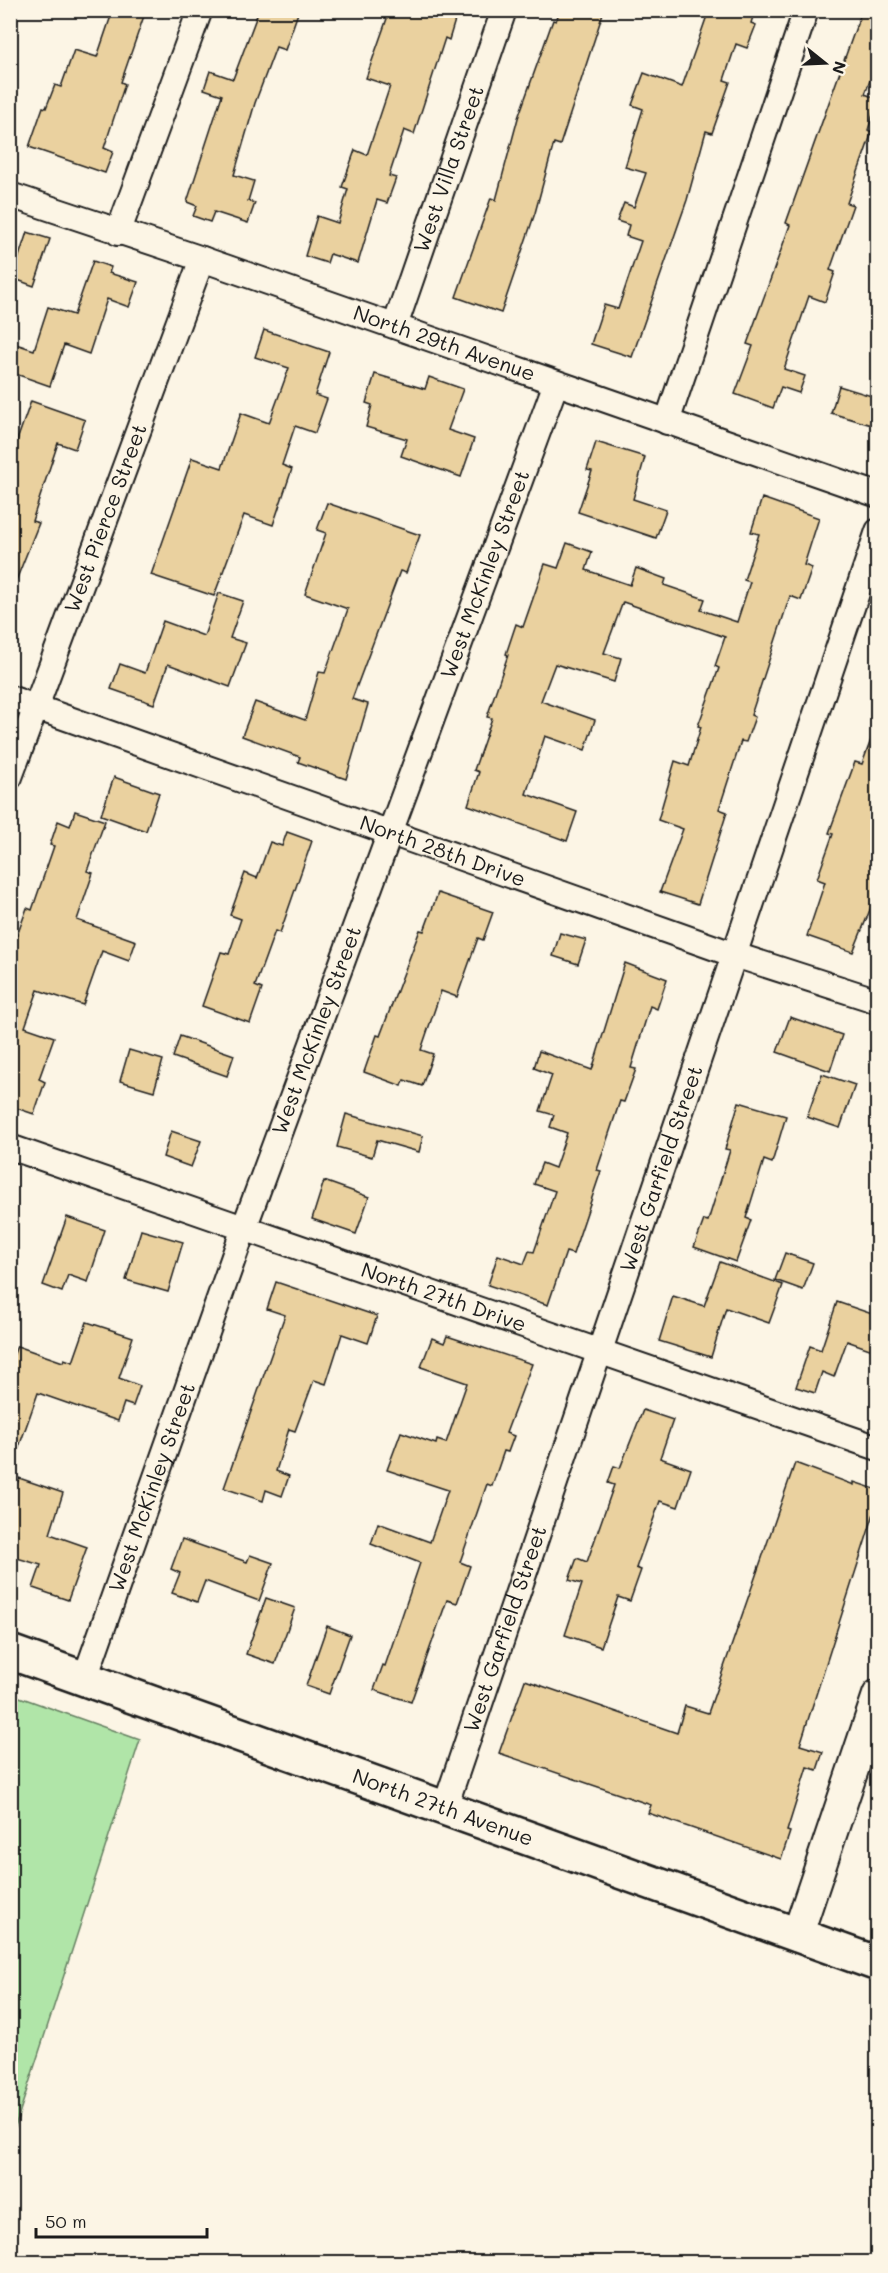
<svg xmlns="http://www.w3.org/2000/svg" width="888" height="2273" viewBox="0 0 888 2273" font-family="Mali,sans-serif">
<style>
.green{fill:#b0e5a8;stroke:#668062;stroke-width:1.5}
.building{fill:#ead19f;stroke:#1c1c1c;stroke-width:1.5}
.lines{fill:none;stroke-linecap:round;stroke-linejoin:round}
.minor-casing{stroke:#1c1c1c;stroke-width:28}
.tertiary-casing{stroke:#1c1c1c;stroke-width:34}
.secondary-casing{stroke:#1c1c1c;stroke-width:38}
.minor{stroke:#fcf5e5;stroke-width:24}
.tertiary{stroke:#fcf5e5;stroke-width:30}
.secondary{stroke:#fcf5e5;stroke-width:33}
.labels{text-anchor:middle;stroke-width:4.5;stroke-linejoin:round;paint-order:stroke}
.street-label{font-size:21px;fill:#1c1c1c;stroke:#fcf5e5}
</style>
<rect width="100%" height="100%" fill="#fcf5e5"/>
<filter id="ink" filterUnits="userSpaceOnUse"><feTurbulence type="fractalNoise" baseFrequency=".0167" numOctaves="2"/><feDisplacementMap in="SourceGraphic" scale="12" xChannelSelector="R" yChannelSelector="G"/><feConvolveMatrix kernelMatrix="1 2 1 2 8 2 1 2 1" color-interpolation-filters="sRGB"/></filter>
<g filter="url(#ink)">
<!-- green -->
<path class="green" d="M 11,1694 L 140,1740 L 11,2139 L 10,1694 Z"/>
<!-- building -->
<g class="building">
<path d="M 113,10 L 146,10 L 121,82 L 125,84 L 104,148 L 113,152 L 105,173 L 29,147 L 43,107 L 46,108 L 55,85 L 61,87 L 74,50 L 97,57 Z"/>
<path d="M 259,10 L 299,10 L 285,50 L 276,47 L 255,103 L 234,175 L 254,181 L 248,201 L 255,203 L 248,223 L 214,212 L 210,222 L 193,216 L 197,206 L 187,202 L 222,95 L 204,89 L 210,71 L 233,79 Z"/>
<path d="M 390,10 L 458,10 L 449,40 L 445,38 L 414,134 L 404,130 L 389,176 L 396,178 L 387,203 L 377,200 L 358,263 L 330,254 L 327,263 L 305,256 L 317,216 L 338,223 L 348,189 L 342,187 L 355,150 L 367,155 L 390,86 L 366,78 Z"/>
<path d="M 560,10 L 604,10 L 560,145 L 554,143 L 535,213 L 501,313 L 456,297 L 491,198 L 496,200 L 518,118 L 553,20 L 556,21 Z"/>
<path d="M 709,10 L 755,10 L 751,23 L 756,25 L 747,48 L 736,44 L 724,80 L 730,82 L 712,133 L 706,131 L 687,200 L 632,357 L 591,344 L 604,305 L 618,309 L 641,241 L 626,236 L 629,225 L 617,221 L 624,203 L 634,207 L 646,173 L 625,167 L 643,109 L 632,105 L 644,73 L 682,87 Z"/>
<path d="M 862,10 L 878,10 L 878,59 L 865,94 L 878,99 L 868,130 L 872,132 L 847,203 L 853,205 L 830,270 L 835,272 L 825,302 L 809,296 L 784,369 L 805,376 L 799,393 L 781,387 L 773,408 L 735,394 L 753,346 L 747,344 L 790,225 L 786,223 Z"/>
<path d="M 27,232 L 50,239 L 34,286 L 12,278 Z"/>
<path d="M 93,261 L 111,267 L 109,273 L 138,282 L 129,307 L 107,299 L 89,354 L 64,345 L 50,386 L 10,372 L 10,342 L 34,350 L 48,307 L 74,315 Z"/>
<path d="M 264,330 L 329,352 L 315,395 L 327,399 L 315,433 L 295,426 L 282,465 L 292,469 L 273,525 L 244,515 L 214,596 L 151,575 L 192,458 L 222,468 L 241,413 L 269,423 L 289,368 L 255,357 Z"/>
<path d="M 375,374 L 425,389 L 429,377 L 463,389 L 448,430 L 474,439 L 461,477 L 401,456 L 407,439 L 366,427 L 372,405 L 366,403 Z"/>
<path d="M 839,386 L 878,398 L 878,427 L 831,413 Z"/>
<path d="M 31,401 L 85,420 L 75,449 L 58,443 L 32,521 L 39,523 L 13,588 L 10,587 L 10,460 Z"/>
<path d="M 596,442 L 645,457 L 633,499 L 666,510 L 656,538 L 578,512 L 592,471 L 587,470 Z"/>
<path d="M 762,498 L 819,518 L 804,565 L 812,568 L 801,600 L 790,596 L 751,715 L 755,717 L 746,742 L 741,741 L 719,809 L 727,812 L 698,904 L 660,892 L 683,829 L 658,820 L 675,761 L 689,766 L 701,727 L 698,726 L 719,668 L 715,666 L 725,637 L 623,602 L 604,653 L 621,658 L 614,682 L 555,664 L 541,701 L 595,720 L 585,750 L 545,736 L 526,794 L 577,812 L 567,841 L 468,805 L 479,772 L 474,770 L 492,718 L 487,717 L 508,655 L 506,654 L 516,624 L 523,627 L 545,564 L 558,568 L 567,543 L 592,552 L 586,570 L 630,585 L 636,568 L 666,579 L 664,585 L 705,599 L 701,610 L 737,622 L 750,582 L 744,580 L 759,534 L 751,532 Z"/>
<path d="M 327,503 L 420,535 L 406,573 L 400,571 L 352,699 L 368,704 L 346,779 L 298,762 L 300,757 L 242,736 L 255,702 L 305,720 L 319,672 L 325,673 L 348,609 L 305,594 L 326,533 L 317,530 Z"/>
<path d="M 219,593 L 243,601 L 230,638 L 246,643 L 230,687 L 168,664 L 154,704 L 111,689 L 120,664 L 145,673 L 163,621 L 204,636 Z"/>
<path d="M 875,729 L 878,729 L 878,890 L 853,952 L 807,936 L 825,882 L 817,879 L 833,834 L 829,833 L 855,762 L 862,764 Z"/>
<path d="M 114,777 L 159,793 L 146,831 L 101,815 Z"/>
<path d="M 75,811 L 105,821 L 87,871 L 93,873 L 77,920 L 136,941 L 129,961 L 102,951 L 83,1005 L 38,990 L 25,1027 L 54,1037 L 39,1079 L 45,1082 L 34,1114 L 10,1106 L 10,955 L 27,908 L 32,910 L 54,846 L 50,845 L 58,821 L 70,826 Z"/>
<path d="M 287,832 L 312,841 L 280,933 L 275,931 L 255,986 L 262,989 L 250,1023 L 202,1006 L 221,952 L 229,954 L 241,919 L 230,915 L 245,873 L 257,878 L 270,842 L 282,846 Z"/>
<path d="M 438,893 L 493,912 L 483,940 L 478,938 L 457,997 L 441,991 L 421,1050 L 433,1054 L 422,1086 L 404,1080 L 402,1086 L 364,1072 L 377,1035 L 380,1036 L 420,930 L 424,931 Z"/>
<path d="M 560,933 L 586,940 L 578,964 L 553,956 Z"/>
<path d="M 625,963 L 667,979 L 657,1009 L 650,1006 L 631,1068 L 636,1069 L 624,1102 L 620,1101 L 597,1170 L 601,1171 L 573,1254 L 566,1252 L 548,1305 L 488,1285 L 498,1255 L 524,1264 L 529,1251 L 534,1252 L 555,1191 L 534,1184 L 542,1163 L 555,1168 L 567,1133 L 550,1127 L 554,1115 L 540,1111 L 552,1075 L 534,1068 L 539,1051 L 592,1070 Z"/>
<path d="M 790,1017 L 842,1035 L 830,1071 L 777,1052 Z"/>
<path d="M 180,1036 L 234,1055 L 227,1076 L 173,1057 Z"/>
<path d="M 129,1050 L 163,1060 L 154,1091 L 120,1081 Z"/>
<path d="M 822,1074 L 855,1085 L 840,1128 L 807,1117 Z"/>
<path d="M 739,1102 L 786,1116 L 772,1163 L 764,1160 L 746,1218 L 751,1220 L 736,1262 L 694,1247 L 704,1220 L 708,1221 L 730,1150 L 725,1149 Z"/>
<path d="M 346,1114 L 423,1136 L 419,1152 L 377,1140 L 372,1157 L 337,1147 Z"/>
<path d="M 171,1131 L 201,1141 L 191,1167 L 163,1157 Z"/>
<path d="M 324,1181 L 369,1197 L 356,1234 L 312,1219 Z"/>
<path d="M 67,1217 L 105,1230 L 88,1282 L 68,1275 L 62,1292 L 43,1285 Z"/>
<path d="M 141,1230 L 183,1242 L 168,1292 L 126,1280 Z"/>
<path d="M 785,1253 L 813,1263 L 803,1290 L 775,1280 Z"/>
<path d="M 720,1262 L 783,1285 L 769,1323 L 726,1308 L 711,1357 L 659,1341 L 673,1296 L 704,1306 Z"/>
<path d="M 276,1282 L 377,1316 L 368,1343 L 342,1334 L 326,1384 L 314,1380 L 295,1431 L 289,1429 L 276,1471 L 289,1476 L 282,1496 L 266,1490 L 263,1501 L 224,1488 L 285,1315 L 267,1309 Z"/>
<path d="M 837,1302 L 878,1316 L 878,1352 L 847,1341 L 834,1377 L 822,1372 L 815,1393 L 796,1387 L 810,1346 L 821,1350 Z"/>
<path d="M 87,1322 L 133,1337 L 119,1378 L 140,1386 L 133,1406 L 124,1403 L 118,1421 L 38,1393 L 13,1464 L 10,1464 L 10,1364 L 17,1346 L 63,1362 L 64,1359 L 73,1362 Z"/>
<path d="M 447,1336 L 532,1364 L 506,1433 L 514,1436 L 508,1452 L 504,1451 L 492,1486 L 487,1484 L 460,1562 L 470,1566 L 457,1603 L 447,1600 L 411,1702 L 374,1690 L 383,1665 L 385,1666 L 420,1563 L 371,1544 L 378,1523 L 430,1542 L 448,1490 L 387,1470 L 401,1432 L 436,1444 L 437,1440 L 446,1443 L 467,1383 L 421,1367 L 432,1338 L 444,1343 Z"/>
<path d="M 643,1410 L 673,1420 L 660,1458 L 691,1469 L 678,1507 L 660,1501 L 636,1568 L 641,1570 L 630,1601 L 618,1597 L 601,1647 L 565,1635 L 582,1584 L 569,1580 L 577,1558 L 587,1562 L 614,1485 L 608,1483 L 614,1466 L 620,1468 Z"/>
<path d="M 795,1463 L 854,1485 L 854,1482 L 878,1490 L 878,1501 L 800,1745 L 823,1752 L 817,1770 L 807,1767 L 787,1831 L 790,1832 L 781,1859 L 648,1813 L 651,1805 L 499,1753 L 525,1680 L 677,1733 L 685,1706 L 708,1713 Z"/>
<path d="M 19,1478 L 63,1493 L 50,1534 L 87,1547 L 68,1600 L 33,1588 L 41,1565 L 10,1556 L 10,1504 Z"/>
<path d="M 182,1539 L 247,1562 L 250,1555 L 273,1563 L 259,1601 L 205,1581 L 197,1602 L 172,1593 L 180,1573 L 171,1569 Z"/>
<path d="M 266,1598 L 295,1608 L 275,1664 L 246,1654 Z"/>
<path d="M 327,1626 L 350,1635 L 329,1694 L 306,1686 Z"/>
</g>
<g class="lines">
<!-- minor casing -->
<g class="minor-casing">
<g id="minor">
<path id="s1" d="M 10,195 L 202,259 L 878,495"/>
<path d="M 118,233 L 200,10"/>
<path id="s2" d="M 395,326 L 504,10"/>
<path d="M 667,422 L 806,10"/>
<path id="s3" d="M 10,698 L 735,955 L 878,1001"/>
<path id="s4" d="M 10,777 L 202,259"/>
<path id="s5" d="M 10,1147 L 878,1448"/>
<path id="s6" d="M 85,1678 L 244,1228 L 556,383"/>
<path id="s7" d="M 445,1807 L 878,531"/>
</g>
</g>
<!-- tertiary casing -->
<g class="tertiary-casing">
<path id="tertiary" d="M 797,1936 L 878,1695"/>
</g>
<!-- secondary casing -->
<g class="secondary-casing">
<g id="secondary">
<path id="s8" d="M 10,1652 L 878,1964"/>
</g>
</g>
<!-- minor -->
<use href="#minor" class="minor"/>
<!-- tertiary -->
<use href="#tertiary" class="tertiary"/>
<!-- secondary -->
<use href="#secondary" class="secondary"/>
</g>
</g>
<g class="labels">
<!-- street labels -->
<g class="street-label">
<text dy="7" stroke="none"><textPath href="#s2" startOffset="166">West Villa Street</textPath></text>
<text dy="7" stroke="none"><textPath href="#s1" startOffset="459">North 29th Avenue</textPath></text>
<text dy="7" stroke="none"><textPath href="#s4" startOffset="276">West Pierce Street</textPath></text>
<text dy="7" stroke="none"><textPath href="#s6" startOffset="1174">West McKinley Street</textPath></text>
<text dy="7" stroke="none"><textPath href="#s3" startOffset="459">North 28th Drive</textPath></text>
<text dy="7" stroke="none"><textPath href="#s6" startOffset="688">West McKinley Street</textPath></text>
<text dy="7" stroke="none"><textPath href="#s7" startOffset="674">West Garfield Street</textPath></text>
<text dy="7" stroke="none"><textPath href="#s5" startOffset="459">North 27th Drive</textPath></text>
<text dy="7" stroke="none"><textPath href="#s6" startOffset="202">West McKinley Street</textPath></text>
<text dy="7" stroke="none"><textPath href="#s7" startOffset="188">West Garfield Street</textPath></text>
<text dy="7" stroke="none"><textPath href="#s8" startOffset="460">North 27th Avenue</textPath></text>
</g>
</g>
<!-- margin -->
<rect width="888" height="2273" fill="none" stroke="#fcf5e5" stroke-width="36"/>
<rect x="18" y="18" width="852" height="2237" fill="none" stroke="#1c1c1c" stroke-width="2" filter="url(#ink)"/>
<!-- north arrow -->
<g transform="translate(825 63) rotate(108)" stroke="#fcf5e5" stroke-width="4.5" paint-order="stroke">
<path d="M0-4.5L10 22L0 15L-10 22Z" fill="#1c1c1c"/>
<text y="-9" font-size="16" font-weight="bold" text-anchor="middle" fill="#1c1c1c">N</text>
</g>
<!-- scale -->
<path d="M36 2228v9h171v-9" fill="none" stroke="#1c1c1c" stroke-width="3"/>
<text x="45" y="2228" font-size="18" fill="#1c1c1c" stroke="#fcf5e5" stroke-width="4.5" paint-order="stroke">50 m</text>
</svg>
